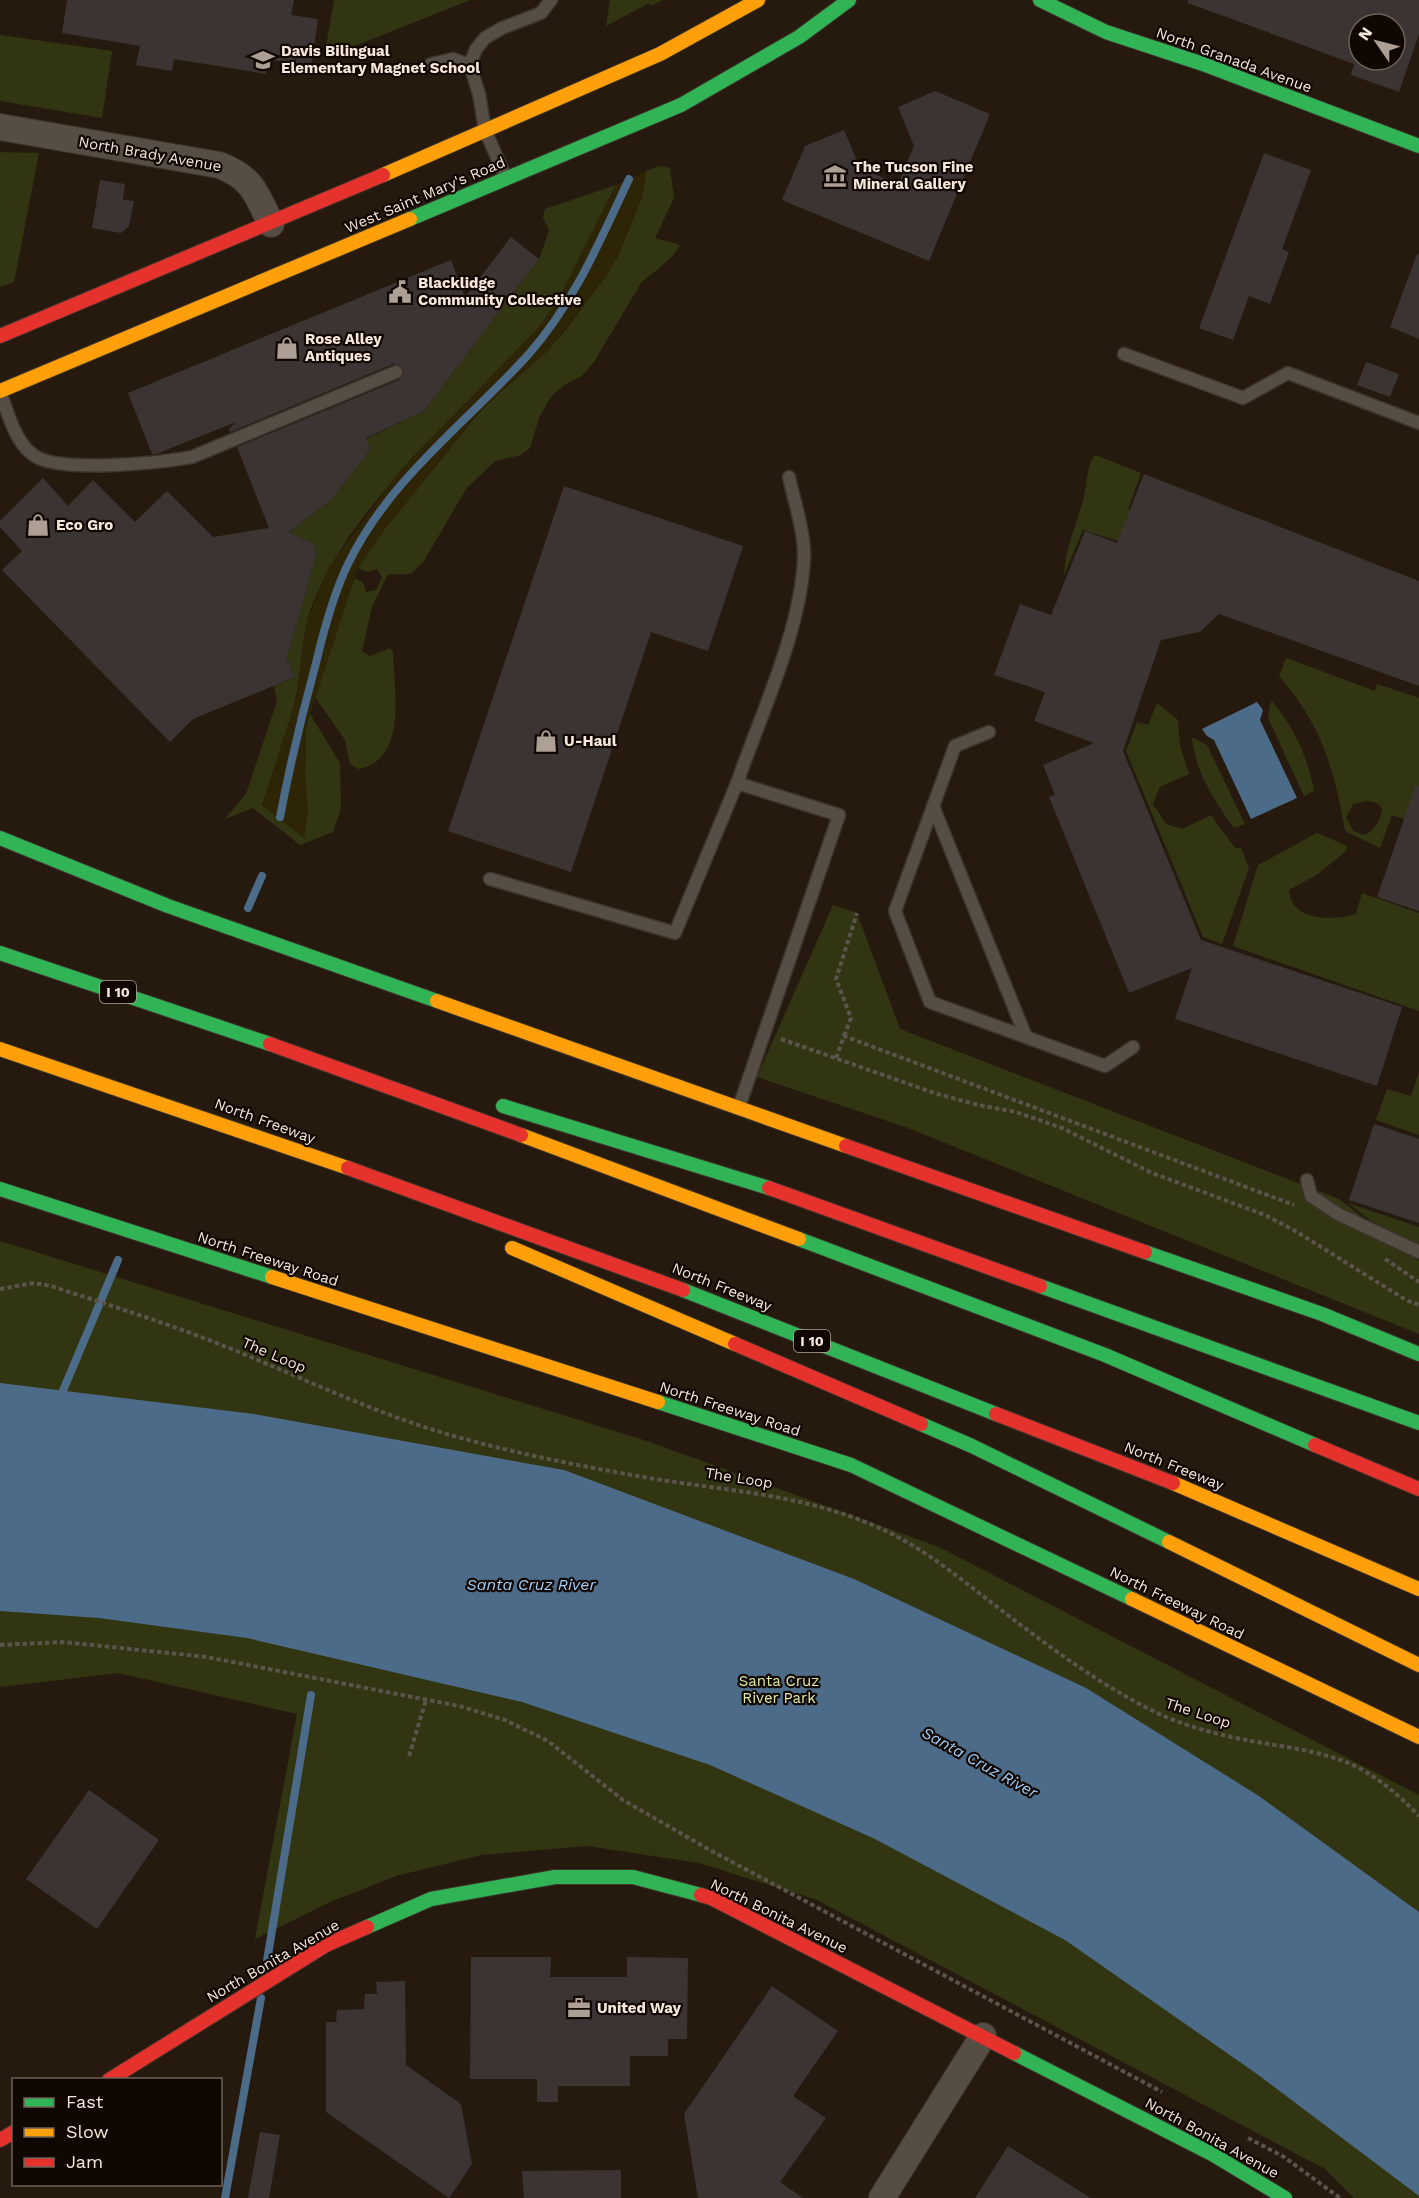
<svg xmlns="http://www.w3.org/2000/svg" width="1419" height="2198" viewBox="0 0 1419 2198" font-family="'Work Sans',sans-serif">
<style>
.green{fill:#323512;fill-rule:evenodd}
.sand{fill:#2e2406}
.water{fill:#4c6b88}
.lines{fill:none;stroke-linecap:round;stroke-linejoin:round}
.stream{stroke:#4c6b88;stroke-width:8}
.building{fill:#3c3333;fill-rule:evenodd}
.lane-casing{stroke:#3d332c;stroke-width:15}
.street-casing{stroke:#3d332c;stroke-width:28}
.fast-casing{stroke:#3d332c;stroke-width:16}
.slow-casing{stroke:#3d332c;stroke-width:16}
.jam-casing{stroke:#3d332c;stroke-width:16}
.path{stroke:#5c534b;stroke-width:4;stroke-dasharray:4.5 3;stroke-linecap:butt}
.lane{stroke:#564d45;stroke-width:12}
.street{stroke:#564d45;stroke-width:26}
.fast{stroke:#30b455;stroke-width:14}
.slow{stroke:#ff9f0a;stroke-width:14}
.jam{stroke:#e5322d;stroke-width:14}
.labels{text-anchor:middle;stroke-width:4.5;stroke-linejoin:round;paint-order:stroke}
.shield{fill:#110702;stroke:#b1a499;stroke-width:1.5}
.shield-label{font-size:14px;font-weight:bold;fill:#f6e7da}
.poi-label{font-size:15px;font-weight:bold;fill:#f6e7da;stroke:#110702;text-anchor:start}
.street-label{font-size:15px;fill:#f6e7da;stroke:#110702}
.park-label{font-size:15px;fill:#deeca2;stroke:#110702}
.water-label{font-size:16px;font-style:italic;fill:#a3d0fb;stroke:#110702}
</style>
<rect width="100%" height="100%" fill="#261a0f"/>
<!-- green -->
<g class="green">
<path d="M 334,0 L 470,0 L 324,58 Z"/>
<path d="M 610,0 L 663,0 L 650,6 L 649,3 L 606,26 Z"/>
<path d="M 0,35 L 112,51 L 102,118 L 0,101 Z"/>
<path d="M 0,152 L 39,153 L 14,282 L 0,287 Z"/>
<path d="M 658,166 L 670,168 L 674,198 L 655,238 L 680,245 L 672,257 L 641,283 L 594,362 L 582,376 L 564,385 L 551,397 L 539,418 L 530,448 L 521,455 L 495,461 L 466,489 L 424,561 L 411,574 L 388,574 L 372,607 L 362,651 L 370,656 L 390,648 L 393,652 C 394,689 408,761 358,769 L 350,764 L 345,740 L 315,697 L 354,578 L 363,582 L 366,592 L 376,590 L 382,577 L 377,569 L 368,572 L 358,568 L 384,530 L 482,409 L 561,336 L 606,276 L 619,254 L 642,197 L 646,171 Z"/>
<path d="M 616,185 L 559,299 L 540,326 C 465,417 363,487 315,598 C 301,629 303,663 296,696 C 289,733 274,769 262,805 L 304,837 L 306,727 L 310,714 L 340,763 L 341,808 L 333,832 L 300,845 L 253,808 L 225,819 L 246,794 L 277,701 L 274,686 L 295,677 L 287,659 L 317,552 L 313,550 L 316,545 L 290,533 L 292,530 L 331,500 L 370,450 L 366,439 L 424,411 L 539,259 L 549,231 L 543,217 L 545,209 Z"/>
<path d="M 1095,455 L 1141,473 L 1128,509 L 1135,512 L 1125,543 L 1083,530 L 1064,575 C 1065,549 1076,526 1083,501 C 1087,486 1086,467 1095,455 Z"/>
<path d="M 1286,658 L 1375,691 L 1377,684 L 1419,698 L 1419,824 L 1392,815 L 1380,848 L 1345,831 C 1334,769 1322,725 1279,676 ZM 1367,801 L 1377,803 L 1382,808 C 1381,820 1375,831 1364,835 L 1353,831 L 1346,817 L 1353,804 Z"/>
<path d="M 1271,700 C 1294,727 1308,757 1314,791 L 1304,796 L 1268,718 Z"/>
<path d="M 1157,703 L 1178,720 L 1180,746 L 1189,774 L 1160,787 L 1153,804 L 1166,824 L 1182,829 L 1211,815 L 1235,848 L 1241,848 L 1249,868 L 1222,944 L 1203,937 L 1126,751 L 1137,722 L 1148,725 Z"/>
<path d="M 1192,737 L 1207,745 L 1245,824 L 1234,828 C 1214,801 1195,771 1192,737 Z"/>
<path d="M 1317,833 L 1347,846 L 1346,851 L 1318,874 L 1289,890 C 1291,923 1334,920 1356,914 L 1362,893 L 1419,913 L 1419,1011 L 1233,946 L 1258,865 Z"/>
<path d="M 833,905 L 857,913 L 900,1029 L 1339,1199 L 1419,1261 L 1419,1334 L 908,1128 L 757,1077 Z"/>
<path d="M 1419,1072 L 1419,1135 L 1376,1120 L 1387,1089 L 1411,1096 Z"/>
<path d="M 1348,1203 L 1419,1227 L 1419,1258 Z"/>
<path d="M 0,1241 L 647,1441 L 939,1547 L 1419,1795 L 1419,2198 L 1354,2198 L 1325,2169 L 817,1900 L 699,1863 L 587,1846 L 481,1855 L 396,1876 L 330,1902 L 255,1939 L 297,1714 L 118,1673 L 0,1687 Z"/>
</g>
<!-- sand -->
<path class="sand" d="M 646,171 L 642,197 L 619,254 L 606,276 L 549,350 L 482,409 L 384,530 L 358,568 L 306,727 L 305,770 L 308,813 L 304,838 L 262,805 L 296,699 L 307,621 L 329,567 L 400,470 L 540,326 L 559,299 L 616,185 Z"/>
<!-- water -->
<g class="water">
<path d="M 1257,702 L 1263,710 L 1260,720 L 1297,798 L 1251,819 L 1214,740 L 1207,736 L 1202,729 Z"/>
<path d="M 0,1383 L 254,1414 L 564,1470 L 854,1579 L 1086,1688 L 1259,1796 L 1419,1912 L 1419,2196 L 1257,2074 L 1065,1940 L 875,1839 L 710,1765 L 522,1702 L 247,1638 L 99,1618 L 0,1611 Z"/>
</g>
<g class="lines">
<!-- stream -->
<g class="stream">
<path d="M 280,817 C 290,765 302,714 316,663 C 324,629 333,595 348,564 C 389,479 466,423 528,355 C 574,303 600,241 629,179"/>
<path d="M 248,908 L 262,876"/>
<path d="M 55,1401 L 62,1393 L 118,1260"/>
<path d="M 265,1973 L 311,1695"/>
<path d="M 225,2198 L 261,1998"/>
</g>
</g>
<!-- building -->
<g class="building">
<path d="M 67,0 L 294,0 L 291,15 L 318,19 L 311,67 L 268,59 L 266,74 L 174,59 L 172,71 L 136,65 L 140,46 L 62,33 Z"/>
<path d="M 1188,0 L 1419,0 L 1419,34 L 1399,92 L 1351,75 L 1354,64 L 1188,3 ZM 1359,24 L 1395,24 L 1395,60 L 1359,60 Z"/>
<path d="M 935,91 L 990,114 L 929,261 L 782,200 L 805,146 L 844,130 L 860,168 L 898,184 L 914,146 L 898,107 Z"/>
<path d="M 1264,153 L 1311,170 L 1282,249 L 1289,252 L 1270,304 L 1249,296 L 1233,340 L 1199,328 Z"/>
<path d="M 100,180 L 125,184 L 123,200 L 134,201 L 129,226 L 121,233 L 92,228 Z"/>
<path d="M 511,237 L 539,259 L 424,411 L 366,438 L 370,450 L 331,500 L 289,532 L 316,545 L 313,550 L 317,552 L 287,659 L 295,677 L 193,719 L 170,742 L 2,570 L 22,551 L 0,527 L 0,521 L 43,478 L 68,506 L 93,480 L 135,522 L 167,491 L 213,537 L 269,528 L 237,447 L 399,380 L 404,374 L 401,366 L 393,364 L 230,432 L 229,429 L 236,422 L 156,454 L 152,454 L 128,393 L 451,260 L 465,297 Z"/>
<path d="M 1417,254 L 1419,254 L 1419,339 L 1390,327 Z"/>
<path d="M 1366,362 L 1399,374 L 1390,397 L 1357,385 Z"/>
<path d="M 1144,474 L 1419,581 L 1419,686 L 1219,614 L 1200,632 L 1161,640 L 1123,751 L 1201,940 L 1402,1007 L 1377,1086 L 1175,1019 L 1192,968 L 1129,993 L 1049,797 L 1055,795 L 1043,765 L 1094,743 L 1034,721 L 1045,692 L 994,675 L 1020,604 L 1051,615 L 1085,531 L 1117,543 Z"/>
<path d="M 564,486 L 743,546 L 708,651 L 651,632 L 571,872 L 448,831 Z"/>
<path d="M 1416,785 L 1419,786 L 1419,911 L 1377,897 Z"/>
<path d="M 1374,1124 L 1419,1139 L 1419,1223 L 1349,1200 Z"/>
<path d="M 89,1790 L 159,1840 L 97,1929 L 26,1879 Z"/>
<path d="M 471,1957 L 551,1957 L 550,1977 L 627,1977 L 627,1957 L 688,1958 L 687,2039 L 668,2039 L 668,2056 L 630,2056 L 630,2086 L 558,2086 L 558,2102 L 537,2102 L 537,2079 L 470,2079 Z"/>
<path d="M 405,1981 L 406,2065 L 461,2104 L 472,2164 L 449,2198 L 326,2112 L 326,2022 L 336,2022 L 337,2010 L 364,2009 L 365,1994 L 377,1994 L 376,1982 Z"/>
<path d="M 772,1986 L 838,2031 L 793,2096 L 826,2118 L 780,2182 L 803,2198 L 698,2198 L 684,2114 Z"/>
<path d="M 260,2132 L 280,2135 L 269,2198 L 248,2198 Z"/>
<path d="M 1008,2146 L 1091,2198 L 975,2198 Z"/>
<path d="M 621,2170 L 621,2198 L 524,2198 L 522,2171 Z"/>
</g>
<g class="lines">
<!-- lane casing -->
<g class="lane-casing">
<g id="lane">
<path d="M 431,64 L 453,59 L 470,65"/>
<path d="M 506,178 L 485,130 L 479,94 L 470,65 L 476,49 L 485,38 L 502,28 L 541,13 L 551,0"/>
<path d="M 1124,354 L 1243,398 L 1288,373 L 1419,423"/>
<path d="M 0,392 C 8,412 14,440 32,454 C 55,474 161,463 192,457 L 396,372"/>
<path d="M 989,732 L 955,746 L 895,911 L 930,1002 L 1105,1066 L 1133,1047"/>
<path d="M 933,806 L 1026,1037"/>
<path d="M 490,879 L 675,933 L 737,783"/>
<path d="M 739,1107 L 839,815 L 737,783 C 761,714 801,630 804,558 C 805,534 794,500 789,477"/>
<path d="M 1307,1180 L 1311,1196 L 1338,1214 L 1419,1252"/>
</g>
</g>
<!-- street casing -->
<g class="street-casing">
<g id="street">
<path d="M 0,127 L 219,165 C 253,178 256,193 271,224"/>
<path d="M 882,2198 L 983,2036"/>
</g>
</g>
<!-- fast casing -->
<g class="fast-casing">
<g id="fast">
<path d="M 1040,0 L 1106,32 L 1203,64 L 1419,146"/>
<path d="M 410,219 L 681,105 L 799,37 L 849,0"/>
<path d="M 0,838 L 168,906 L 437,1001"/>
<path d="M 0,953 L 270,1044"/>
<path d="M 503,1106 L 769,1188"/>
<path d="M 0,1189 L 272,1277"/>
<path d="M 799,1239 L 1105,1355 L 1315,1445"/>
<path d="M 1145,1252 L 1322,1314 L 1419,1354"/>
<path d="M 1040,1286 L 1419,1423"/>
<path d="M 683,1290 L 996,1414"/>
<path d="M 658,1402 L 851,1465 L 1132,1599"/>
<path d="M 921,1424 L 972,1446 L 1169,1542"/>
<path d="M 367,1927 L 431,1899 L 555,1877 L 633,1877 L 701,1895"/>
<path d="M 1014,2053 L 1212,2154 L 1285,2198"/>
</g>
</g>
<!-- slow casing -->
<g class="slow-casing">
<g id="slow">
<path d="M 383,175 L 660,54 L 758,0"/>
<path d="M 0,391 L 410,219"/>
<path d="M 437,1001 L 846,1146"/>
<path d="M 0,1049 L 348,1168"/>
<path d="M 521,1135 L 799,1239"/>
<path d="M 512,1248 L 735,1344"/>
<path d="M 272,1277 L 658,1402"/>
<path d="M 1173,1483 L 1419,1589"/>
<path d="M 1169,1542 L 1419,1665"/>
<path d="M 1132,1599 L 1419,1737"/>
</g>
</g>
<!-- jam casing -->
<g class="jam-casing">
<g id="jam">
<path d="M 0,336 L 383,175"/>
<path d="M 270,1044 L 521,1135"/>
<path d="M 846,1146 L 1145,1252"/>
<path d="M 348,1168 L 683,1290"/>
<path d="M 769,1188 L 1040,1286"/>
<path d="M 735,1344 L 921,1424"/>
<path d="M 996,1414 L 1173,1483"/>
<path d="M 1315,1445 L 1419,1489"/>
<path d="M 701,1895 L 711,1898 L 1014,2053"/>
<path d="M 109,2080 L 326,1945 L 367,1927"/>
<path d="M 0,2140 L 14,2132"/>
</g>
</g>
<!-- path -->
<g class="path">
<path d="M 844,1036 L 851,1018 L 836,979 L 857,913"/>
<path d="M 781,1039 L 934,1093 L 978,1105 L 1016,1112 L 1062,1128 L 1152,1173 L 1265,1215 L 1297,1232 L 1406,1300 L 1419,1305"/>
<path d="M 836,1058 L 844,1036 L 1294,1205"/>
<path d="M 1385,1259 L 1419,1282"/>
<path d="M 0,1289 L 34,1283 L 51,1286 C 106,1304 160,1321 214,1342 C 298,1375 377,1416 465,1439 C 527,1456 591,1468 655,1479 C 737,1492 818,1496 894,1535 C 929,1553 961,1579 992,1603 C 1043,1642 1095,1682 1153,1711 C 1181,1725 1215,1734 1246,1740 C 1282,1747 1321,1750 1355,1766 C 1380,1779 1400,1796 1419,1816"/>
<path d="M 0,1645 L 63,1642 L 207,1657 L 459,1706 L 505,1720 L 548,1741 L 623,1800 L 706,1848 L 1162,2092"/>
<path d="M 409,1756 L 426,1700"/>
<path d="M 1248,2138 L 1284,2157 L 1340,2198"/>
</g>
<!-- lane -->
<use href="#lane" class="lane"/>
<!-- street -->
<use href="#street" class="street"/>
<!-- fast -->
<use href="#fast" class="fast"/>
<!-- slow -->
<use href="#slow" class="slow"/>
<!-- jam -->
<use href="#jam" class="jam"/>
</g>
<!-- icons -->
<defs>
<g id="school-bare" transform="scale(1.8)"><path d="M0-5L7-2L0 1L-7-2ZM-4 1L0 2.5L4 1V4Q0 6-4 4Z" fill="#ad9f93" stroke="#110702" stroke-width="2.5" paint-order="stroke"/></g>
<g id="museum-bare" transform="scale(1.8)"><path d="M0-6L6-3V-2H-6V-3ZM-5-1h2V3h-2ZM-1-1h2V3h-2ZM3-1h2V3H3ZM-6 4H6V6H-6Z" fill="#ad9f93" stroke="#110702" stroke-width="2.5" paint-order="stroke"/></g>
<g id="civic-bare" transform="scale(1.8)"><path d="M-.6-6.5H3V-4.5H.6V-3L4-1V1h2V6H-6V1h2V-1L-.6-3ZM-1.2 2.5V6h2.4V2.5Z" fill="#ad9f93" stroke="#110702" stroke-width="2.5" paint-order="stroke"/></g>
<g id="shop-bare" transform="scale(1.8)"><path d="M-5-2.5h2.3a2.7 3.5 0 0 1 5.4 0H5L5.5 6h-11ZM-1.5-2.5h3a1.5 2.3 0 0 0-3 0Z" fill="#ad9f93" stroke="#110702" stroke-width="2.5" paint-order="stroke"/></g>
<g id="office-bare" transform="scale(1.8)"><path d="M-6-3h4V-5.5h4V-3h4V5H-6ZM-1-4.5V-3h2v-1.5ZM-6 0V1H6V0Z" fill="#ad9f93" stroke="#110702" stroke-width="2.5" paint-order="stroke"/></g>
</defs>
<g fill-rule="evenodd">
<use href="#school-bare" x="263" y="60"/>
<use href="#museum-bare" x="835" y="176"/>
<use href="#civic-bare" x="400" y="292"/>
<use href="#shop-bare" x="287" y="348"/>
<use href="#shop-bare" x="38" y="525"/>
<use href="#shop-bare" x="546" y="741"/>
<use href="#office-bare" x="579" y="2008"/>
</g>
<g class="labels">
<!-- shield labels -->
<g class="shield">
<rect x="100" y="981" width="36" height="22" rx="4.5"/>
<rect x="794" y="1330" width="36" height="22" rx="4.5"/>
</g>
<g class="shield-label">
<text x="118" y="997">I 10</text>
<text x="812" y="1346">I 10</text>
</g>
<!-- poi labels -->
<g class="poi-label">
<text x="281" y="56">Davis Bilingual<tspan x="281" dy="17">Elementary Magnet School</tspan></text>
<text x="853" y="172">The Tucson Fine<tspan x="853" dy="17">Mineral Gallery</tspan></text>
<text x="418" y="288">Blacklidge<tspan x="418" dy="17">Community Collective</tspan></text>
<text x="305" y="344">Rose Alley<tspan x="305" dy="17">Antiques</tspan></text>
<text x="56" y="530">Eco Gro</text>
<text x="564" y="746">U-Haul</text>
<text x="597" y="2013">United Way</text>
</g>
<!-- street labels -->
<g class="street-label">
<text transform="translate(1234 60) rotate(20)" y="5">North Granada Avenue</text>
<text transform="translate(150 154) rotate(10)" y="5">North Brady Avenue</text>
<text transform="translate(425 195) rotate(-23)" y="5">West Saint Mary's Road</text>
<text transform="translate(265 1121) rotate(20)" y="5">North Freeway</text>
<text transform="translate(268 1259) rotate(18)" y="5">North Freeway Road</text>
<text transform="translate(722 1287) rotate(22)" y="5">North Freeway</text>
<text transform="translate(274 1355) rotate(23)" y="5">The Loop</text>
<text transform="translate(730 1409) rotate(18)" y="5">North Freeway Road</text>
<text transform="translate(1174 1466) rotate(22)" y="5">North Freeway</text>
<text transform="translate(739 1478) rotate(9)" y="5">The Loop</text>
<text transform="translate(1177 1603) rotate(26)" y="5">North Freeway Road</text>
<text transform="translate(1198 1713) rotate(18)" y="5">The Loop</text>
<text transform="translate(779 1916) rotate(26)" y="5">North Bonita Avenue</text>
<text transform="translate(273 1961) rotate(-30)" y="5">North Bonita Avenue</text>
<text transform="translate(1212 2138) rotate(29)" y="5">North Bonita Avenue</text>
</g>
<!-- park labels -->
<g class="park-label">
<text x="779" y="1686">Santa Cruz<tspan x="779" dy="17">River Park</tspan></text>
</g>
<!-- water labels -->
<g class="water-label">
<text x="531" y="1590">Santa Cruz River</text>
<text transform="translate(980 1762) rotate(29)" y="6">Santa Cruz River</text>
</g>
</g>
<!-- legend -->
<rect x="12" y="2078" width="210" height="108" fill="#110702" stroke="#6d6158" stroke-width="1.5"/>
<rect x="24" y="2098" width="30" height="9" fill="#30b455" stroke="#6d6158" stroke-width="1.5"/>
<text x="66" y="2108" font-size="18" fill="#f6e7da">Fast</text>
<rect x="24" y="2128" width="30" height="9" fill="#ff9f0a" stroke="#6d6158" stroke-width="1.5"/>
<text x="66" y="2138" font-size="18" fill="#f6e7da">Slow</text>
<rect x="24" y="2158" width="30" height="9" fill="#e5322d" stroke="#6d6158" stroke-width="1.5"/>
<text x="66" y="2168" font-size="18" fill="#f6e7da">Jam</text>
<!-- north arrow -->
<g transform="translate(1377 42) rotate(305)"><circle r="28" fill="#110702" stroke="#6d6158" stroke-width="1.5"/>
<path d="M0-4.5L10 22L0 15L-10 22Z" fill="#ad9f93"/>
<text y="-9" font-size="16" font-weight="bold" text-anchor="middle" fill="#f6e7da">N</text>
</g>
</svg>
